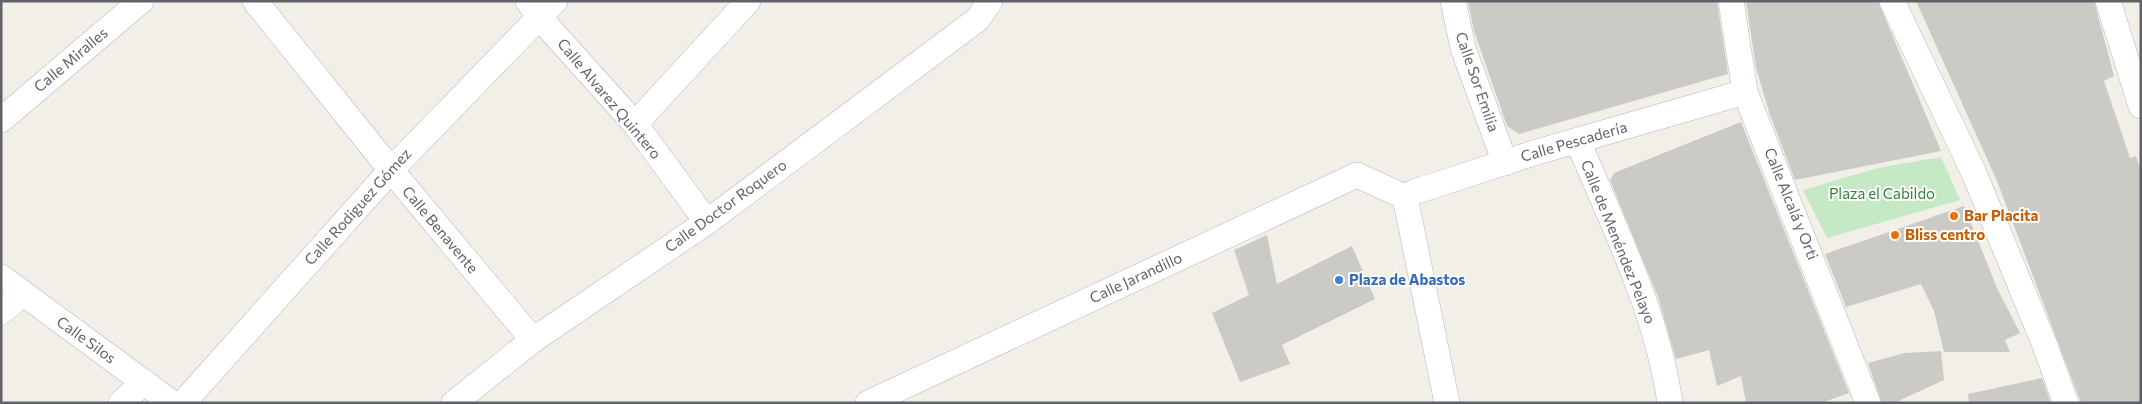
<svg xmlns="http://www.w3.org/2000/svg" width="2142" height="404" viewBox="0 0 2142 404" font-family="Commissioner,sans-serif">
<style>
.green{fill:#c5e8c5}
.building{fill:#cccac5}
.lines{fill:none;stroke-linecap:round;stroke-linejoin:round}
.minor-casing{stroke:#b5b8bc;stroke-width:26}
.minor{stroke:#fff;stroke-width:25}
.food-dot{fill:#e8710a;stroke:#fff;stroke-width:2}
.shop-dot{fill:#3f7fe0;stroke:#fff;stroke-width:2}
.labels{text-anchor:middle;stroke-width:4;stroke-linejoin:round;paint-order:stroke}
.street-label{font-size:15px;fill:#5f6368;stroke:#fff}
.park-label{font-size:15px;fill:#348238;stroke:#fff}
.food-label{font-size:15px;font-weight:bold;fill:#c56008;stroke:#fff;text-anchor:start}
.shop-label{font-size:15px;font-weight:bold;fill:#366cbe;stroke:#fff;text-anchor:start}
</style>
<rect width="100%" height="100%" fill="#f1efe8"/>
<!-- green -->
<path class="green" d="M 1941,157 L 1960,200 L 1827,238 L 1803,190 L 1878,168 Z"/>
<!-- building -->
<g class="building">
<path d="M 1468,1 L 1717,1 L 1728,74 L 1519,134 L 1507,126 L 1474,31 Z"/>
<path d="M 1746,1 L 1878,1 L 1941,151 L 1795,180 L 1770,115 L 1756,68 Z"/>
<path d="M 1916,1 L 2094,1 L 2114,76 L 2104,81 L 2130,158 L 2136,156 L 2141,171 L 2141,403 L 2081,403 L 1997,181 Z"/>
<path d="M 1741,122 L 1849,393 L 1821,403 L 1746,403 L 1741,376 L 1717,386 L 1709,350 L 1676,359 L 1658,297 L 1610,180 L 1614,173 Z"/>
<path d="M 1964,206 L 1997,288 L 2020,333 L 2005,340 L 2010,352 L 1944,352 L 1934,311 L 1921,284 L 1846,307 L 1825,254 Z"/>
<path d="M 1267,235 L 1277,284 L 1352,246 L 1375,299 L 1282,345 L 1290,364 L 1240,382 L 1212,313 L 1249,295 L 1234,250 Z"/>
<path d="M 1941,351 L 1944,380 L 1894,403 L 1882,403 L 1868,363 L 1905,353 Z"/>
<path d="M 2042,378 L 2051,403 L 1969,403 L 1968,394 Z"/>
</g>
<g class="lines">
<!-- minor casing -->
<g class="minor-casing">
<g id="minor">
<path d="M 255,1 L 391,170 L 533,340"/>
<path d="M 528,1 L 540,18 L 635,124 L 707,222"/>
<path d="M 1453,1 L 1463,48 L 1505,163"/>
<path d="M 1731,1 L 1745,92 L 1868,403"/>
<path d="M 1892,1 L 1974,173 L 2044,343 L 2066,403"/>
<path d="M 2108,1 L 2141,106"/>
<path d="M 1,120 L 141,1"/>
<path d="M 635,124 L 748,1"/>
<path d="M 1578,141 C 1613,226 1657,311 1670,403"/>
<path d="M 1405,197 L 1417,191 L 1537,152 L 1745,92"/>
<path d="M 1405,197 L 1447,403"/>
<path d="M 1,277 L 172,403"/>
<path d="M 1,312 L 23,294"/>
<path d="M 121,403 L 144,382"/>
<path d="M 183,403 L 391,170 L 555,1"/>
<path d="M 454,403 L 533,340 L 707,222 L 978,19 L 990,1"/>
<path d="M 868,403 L 1357,175 L 1405,197"/>
</g>
</g>
<!-- minor -->
<use href="#minor" class="minor"/>
</g>
<!-- markers -->
<g class="food-dot">
<circle cx="1954" cy="216" r="5"/>
<circle cx="1895" cy="235" r="5"/>
</g>
<circle class="shop-dot" cx="1339" cy="280" r="5"/>
<g class="labels">
<!-- street labels -->
<g class="street-label">
<text transform="translate(71 60) rotate(-40)" y="5">Calle Miralles</text>
<text transform="translate(1477 82) rotate(71)" y="5">Calle Sor Emilia</text>
<text transform="translate(609 99) rotate(50)" y="5">Calle Alvarez Quintero</text>
<text transform="translate(1574 142) rotate(-16)" y="5">Calle Pescadería</text>
<text transform="translate(1791 204) rotate(68)" y="5">Calle Alcalá y Orti</text>
<text transform="translate(726 206) rotate(-36)" y="5">Calle Doctor Roquero</text>
<text transform="translate(358 207) rotate(-48)" y="5">Calle Rodiguez Gómez</text>
<text transform="translate(440 230) rotate(50)" y="5">Calle Benavente</text>
<text transform="translate(1618 242) rotate(68)" y="5">Calle de Menéndez Pelayo</text>
<text transform="translate(1136 278) rotate(-25)" y="5">Calle Jarandillo</text>
<text transform="translate(86 340) rotate(36)" y="5">Calle Silos</text>
</g>
<!-- park labels -->
<g class="park-label">
<text x="1882" y="199">Plaza el Cabildo</text>
</g>
<!-- food labels -->
<g class="food-label">
<text x="1964" y="221">Bar Placita</text>
<text x="1905" y="240">Bliss centro</text>
</g>
<!-- shop labels -->
<g class="shop-label">
<text x="1349" y="285">Plaza de Abastos</text>
</g>
</g>
<!-- border -->
<rect width="2142" height="404" fill="none" stroke="#5f6368" stroke-width="5"/>
</svg>
